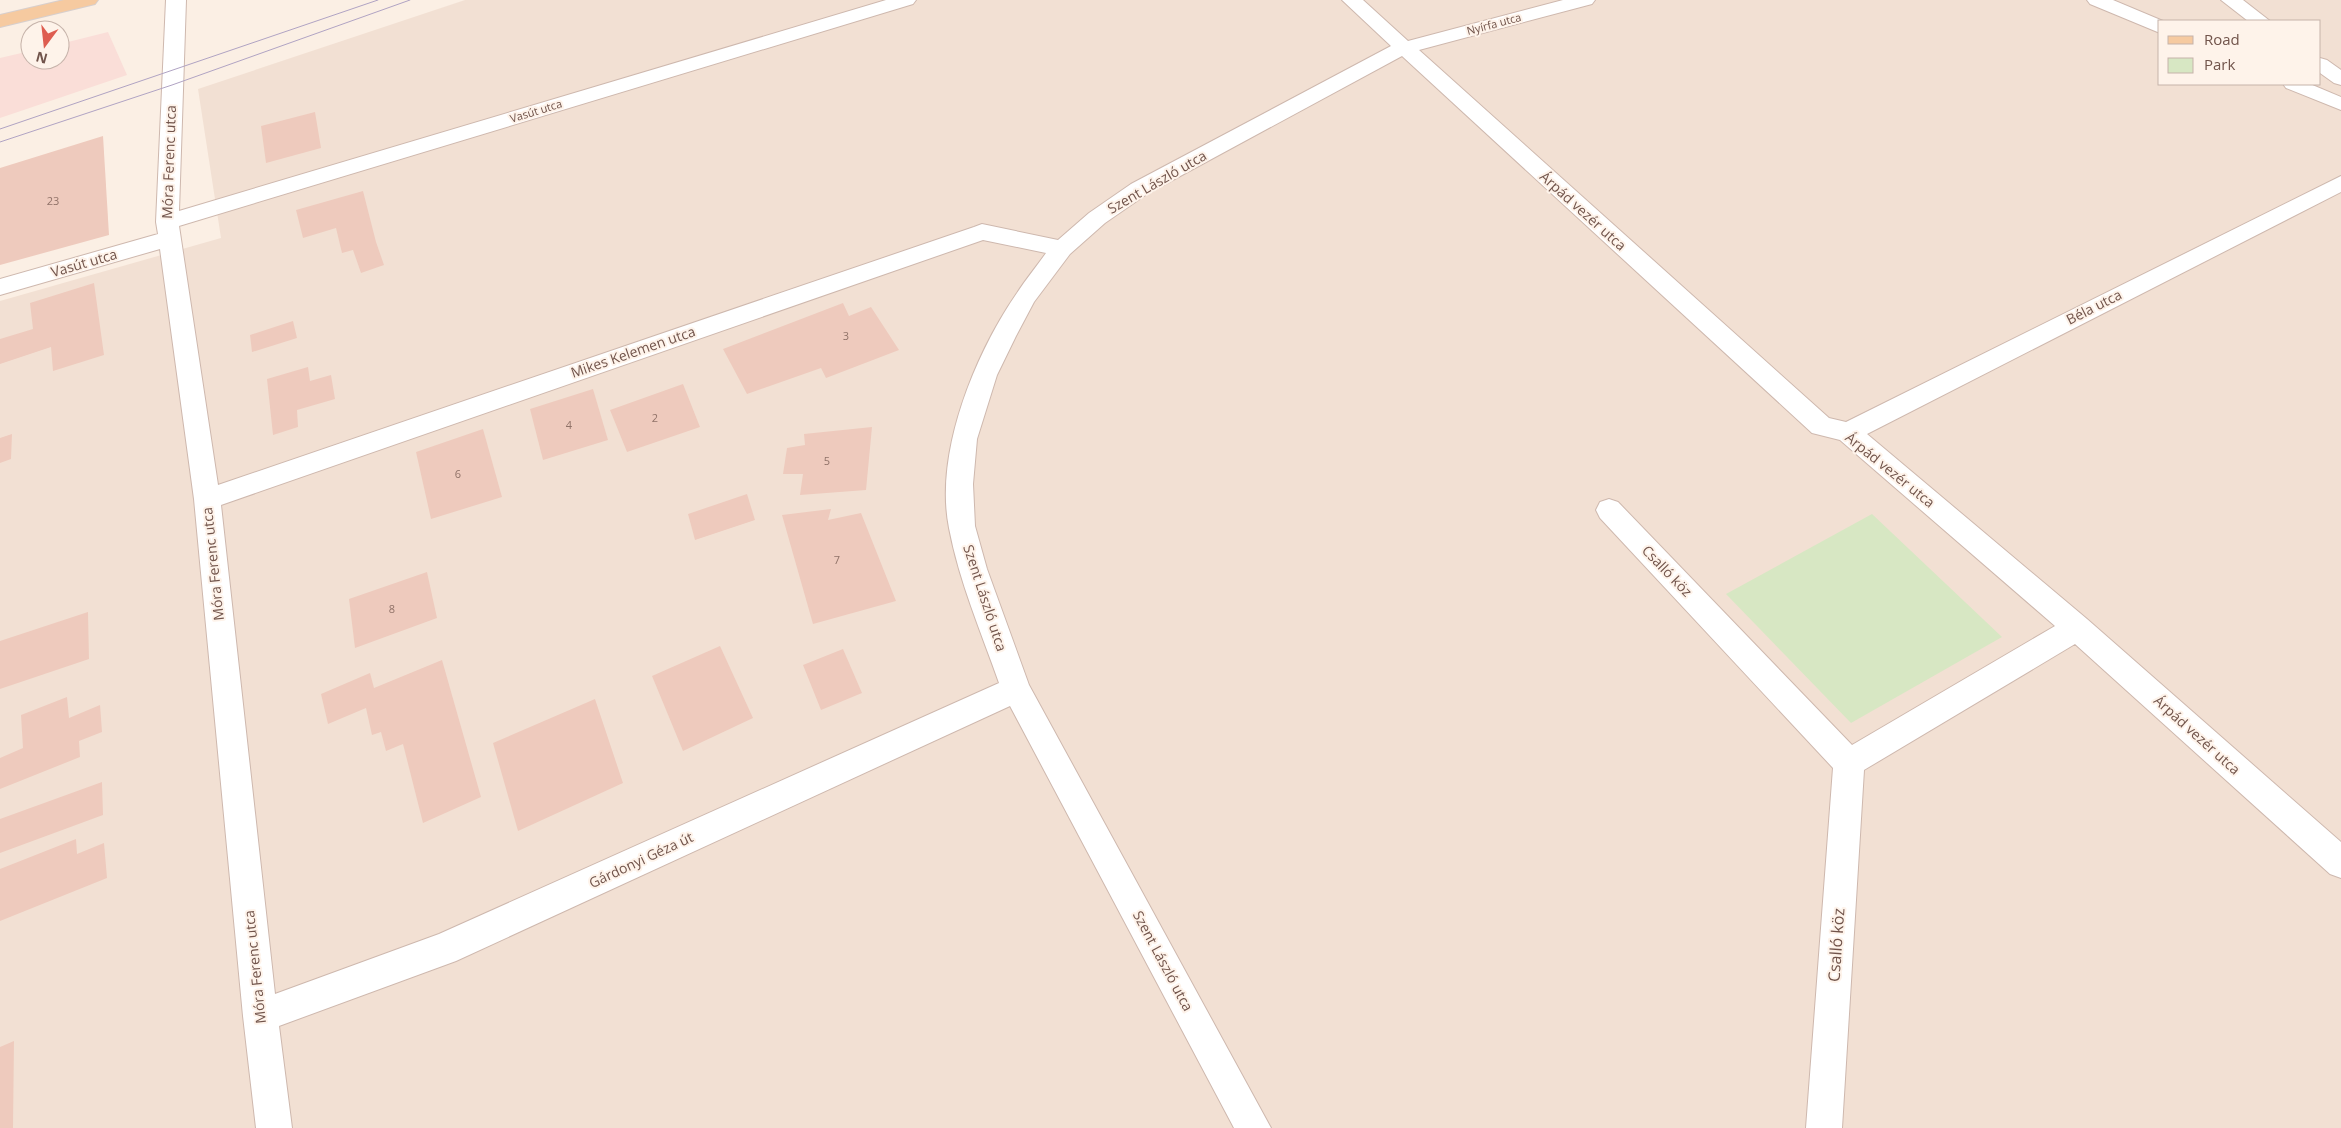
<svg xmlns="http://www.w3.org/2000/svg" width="2341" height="1128" viewBox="0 0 2341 1128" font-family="'Open Sans',sans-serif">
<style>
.residential{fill:#f2e0d3;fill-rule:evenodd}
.commercial{fill:#faded8}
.green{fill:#d7e7c3}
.building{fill:#eecabd}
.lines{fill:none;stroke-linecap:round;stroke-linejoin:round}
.minor-casing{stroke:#ceb8ae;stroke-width:2}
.primary-casing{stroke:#d7cfcd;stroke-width:2}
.minor{fill:#fff;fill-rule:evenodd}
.primary{fill:#f6caa0;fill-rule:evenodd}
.tram{stroke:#b0a3c3;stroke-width:1}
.labels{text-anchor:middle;stroke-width:4;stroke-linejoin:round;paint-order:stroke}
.far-street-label{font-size:11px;fill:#71544b;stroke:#fef3ea}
.number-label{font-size:11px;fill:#907268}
.street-label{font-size:14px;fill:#71544b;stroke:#fef3ea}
.near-street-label{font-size:16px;fill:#71544b;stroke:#fef3ea}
</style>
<rect width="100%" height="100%" fill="#fbefe4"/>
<!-- residential -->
<path class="residential" d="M 465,0 L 2341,0 L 2341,1128 L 0,1128 L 0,301 L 221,238 L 198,89 ZM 2160,21 L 2320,21 L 2320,84 L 2160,84 Z"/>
<!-- commercial -->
<path class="commercial" d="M 108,32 L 127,75 L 0,118 L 0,58 L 30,51 L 30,60 L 60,60 L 60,44 Z"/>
<!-- green -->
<path class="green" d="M 1872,514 L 2002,637 L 1851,723 L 1726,594 Z"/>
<!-- building -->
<g class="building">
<path d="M 315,112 L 321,148 L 266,163 L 261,126 Z"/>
<path d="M 103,136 L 109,235 L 0,265 L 0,168 Z"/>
<path d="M 363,191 L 376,242 L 384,265 L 361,273 L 353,250 L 342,253 L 336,228 L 303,238 L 296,210 Z"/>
<path d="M 94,283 L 104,355 L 53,371 L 51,347 L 0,364 L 0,339 L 33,329 L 30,303 Z"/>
<path d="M 843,303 L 849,316 L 871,307 L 899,350 L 826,378 L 821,368 L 747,394 L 723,349 Z"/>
<path d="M 293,321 L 297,338 L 252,352 L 250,335 Z"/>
<path d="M 308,367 L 310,381 L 331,375 L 335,399 L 297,410 L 298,427 L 273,435 L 267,379 Z"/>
<path d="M 683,384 L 700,427 L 627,452 L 610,410 Z"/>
<path d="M 593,389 L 608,440 L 543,460 L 530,409 Z"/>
<path d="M 872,427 L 866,490 L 800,495 L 803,474 L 783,474 L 787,448 L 805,445 L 804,434 Z"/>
<path d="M 483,429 L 502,497 L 431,519 L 416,452 Z"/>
<path d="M 12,434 L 11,459 L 0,463 L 0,438 Z"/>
<path d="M 747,494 L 755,520 L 695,540 L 688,514 Z"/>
<path d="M 831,509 L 828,520 L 861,513 L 896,601 L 813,624 L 782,515 Z"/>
<path d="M 427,572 L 437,618 L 355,648 L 349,599 Z"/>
<path d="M 88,612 L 89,659 L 0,689 L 0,641 Z"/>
<path d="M 720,646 L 753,718 L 683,751 L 652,676 Z"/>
<path d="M 843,649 L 862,693 L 821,710 L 803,665 Z"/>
<path d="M 442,660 L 481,797 L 423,823 L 403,744 L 386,751 L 381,732 L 372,735 L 366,708 L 328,724 L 321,694 L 370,673 L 374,688 Z"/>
<path d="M 67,697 L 69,718 L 100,705 L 102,732 L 79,741 L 80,757 L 0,789 L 0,758 L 23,748 L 21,715 Z"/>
<path d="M 595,699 L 623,783 L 518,831 L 493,743 Z"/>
<path d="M 102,782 L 103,815 L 0,853 L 0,819 Z"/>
<path d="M 76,839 L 77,854 L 104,843 L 107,878 L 0,921 L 0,869 Z"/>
<path d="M 14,1041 L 13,1128 L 0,1128 L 0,1047 Z"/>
</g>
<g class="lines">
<!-- minor casing -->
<g class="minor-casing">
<g id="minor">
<path d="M 166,0 L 186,0 L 179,211 L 886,0 L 916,0 L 913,4 L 179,226 L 218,485 L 974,227 L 982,224 L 1058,240 L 1089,213 L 1131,184 L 1391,46 L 1342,0 L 1363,0 L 1408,41 L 1563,0 L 1595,0 L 1592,4 L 1419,50 L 1829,418 L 1846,422 L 2341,176 L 2341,192 L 1867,434 L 2087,619 L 2341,842 L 2341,878 L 2330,874 L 2075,644 L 1864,770 L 1842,1128 L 1806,1128 L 1833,768 L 1600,518 L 1596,510 L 1600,502 L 1609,499 L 1618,502 L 1852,745 L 2055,626 L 1840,440 L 1812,433 L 1402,56 L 1147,194 L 1105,223 L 1070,254 L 1034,302 L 1016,336 L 997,375 L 977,439 L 973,484 L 975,526 L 987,569 L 1029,685 L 1271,1128 L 1234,1128 L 1010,706 L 456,961 L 279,1026 L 292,1128 L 256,1128 L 243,1016 L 194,499 L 160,249 L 0,295 L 0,279 L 158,234 L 156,222 ZM 983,240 L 1046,253 C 1037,266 1026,279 1017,293 C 975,354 934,453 949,528 C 959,581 981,632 999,683 L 439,934 L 275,994 L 221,505 Z"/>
<path d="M 2087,0 L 2113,0 L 2163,21 L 2160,21 L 2160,33 L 2090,4 Z"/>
<path d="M 2221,0 L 2243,0 L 2270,21 L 2248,21 Z"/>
<path d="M 2320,58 L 2327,60 L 2341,70 L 2341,85 L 2334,83 L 2320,73 Z"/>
<path d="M 2283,84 L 2310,84 L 2341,97 L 2341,110 L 2286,88 Z"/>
</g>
</g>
<!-- primary casing -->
<g class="primary-casing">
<path id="primary" d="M 64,0 L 98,0 L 95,4 L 0,27 L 0,15 Z"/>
</g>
<!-- minor -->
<use href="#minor" class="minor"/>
<!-- primary -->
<use href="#primary" class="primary"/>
<!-- tram -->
<g class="tram">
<path d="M 0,129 L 378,0"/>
<path d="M 0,142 L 172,85 L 410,0"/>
</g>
</g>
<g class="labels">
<!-- far-street labels -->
<g class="far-street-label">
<text transform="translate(1494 24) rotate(-15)" y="4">Nyírfa utca</text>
<text transform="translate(536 111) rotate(-17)" y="4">Vasút utca</text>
</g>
<!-- number labels -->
<g class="number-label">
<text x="53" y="205">23</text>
<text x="846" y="340">3</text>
<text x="655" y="422">2</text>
<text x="569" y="429">4</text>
<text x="827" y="465">5</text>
<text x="458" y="478">6</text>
<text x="837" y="564">7</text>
<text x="392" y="613">8</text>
</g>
<!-- street labels -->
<g class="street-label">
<text transform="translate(169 162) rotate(-88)" y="5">Móra Ferenc utca</text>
<text transform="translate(1157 182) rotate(-30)" y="5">Szent László utca</text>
<text transform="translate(1583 211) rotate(42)" y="5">Árpád vezér utca</text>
<text transform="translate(84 263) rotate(-16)" y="5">Vasút utca</text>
<text transform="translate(2094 307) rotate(-27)" y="5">Béla utca</text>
<text transform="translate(633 352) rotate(-19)" y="5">Mikes Kelemen utca</text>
<text transform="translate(1890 470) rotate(39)" y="5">Árpád vezér utca</text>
<text transform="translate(213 564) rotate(-96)" y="5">Móra Ferenc utca</text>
<text transform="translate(1667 571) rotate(46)" y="5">Csalló köz</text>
<text transform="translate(985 598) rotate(72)" y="5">Szent László utca</text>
<text transform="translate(2197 735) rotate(42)" y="5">Árpád vezér utca</text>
<text transform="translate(641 860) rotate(-25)" y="5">Gárdonyi Géza út</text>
<text transform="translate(1163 961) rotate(62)" y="5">Szent László utca</text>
<text transform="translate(255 967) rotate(-96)" y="5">Móra Ferenc utca</text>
</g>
<!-- near-street labels -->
<g class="near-street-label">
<text transform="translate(1836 945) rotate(-86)" y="6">Csalló köz</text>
</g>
</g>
<!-- legend -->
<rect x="2158" y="20" width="162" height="65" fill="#fef3ea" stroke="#c6b3aa"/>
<rect x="2168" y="36" width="25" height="8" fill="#f6caa0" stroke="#c6b3aa"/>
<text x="2204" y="45" font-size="15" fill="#71544b">Road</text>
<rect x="2168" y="58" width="25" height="15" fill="#d7e7c3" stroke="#c6b3aa"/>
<text x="2204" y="70" font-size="15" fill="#71544b">Park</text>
<!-- north arrow -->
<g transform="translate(45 45) rotate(195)"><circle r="24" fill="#fef3ea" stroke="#c6b3aa"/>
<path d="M0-4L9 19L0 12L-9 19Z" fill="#de5d50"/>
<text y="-8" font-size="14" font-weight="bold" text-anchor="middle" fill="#71544b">N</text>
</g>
</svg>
